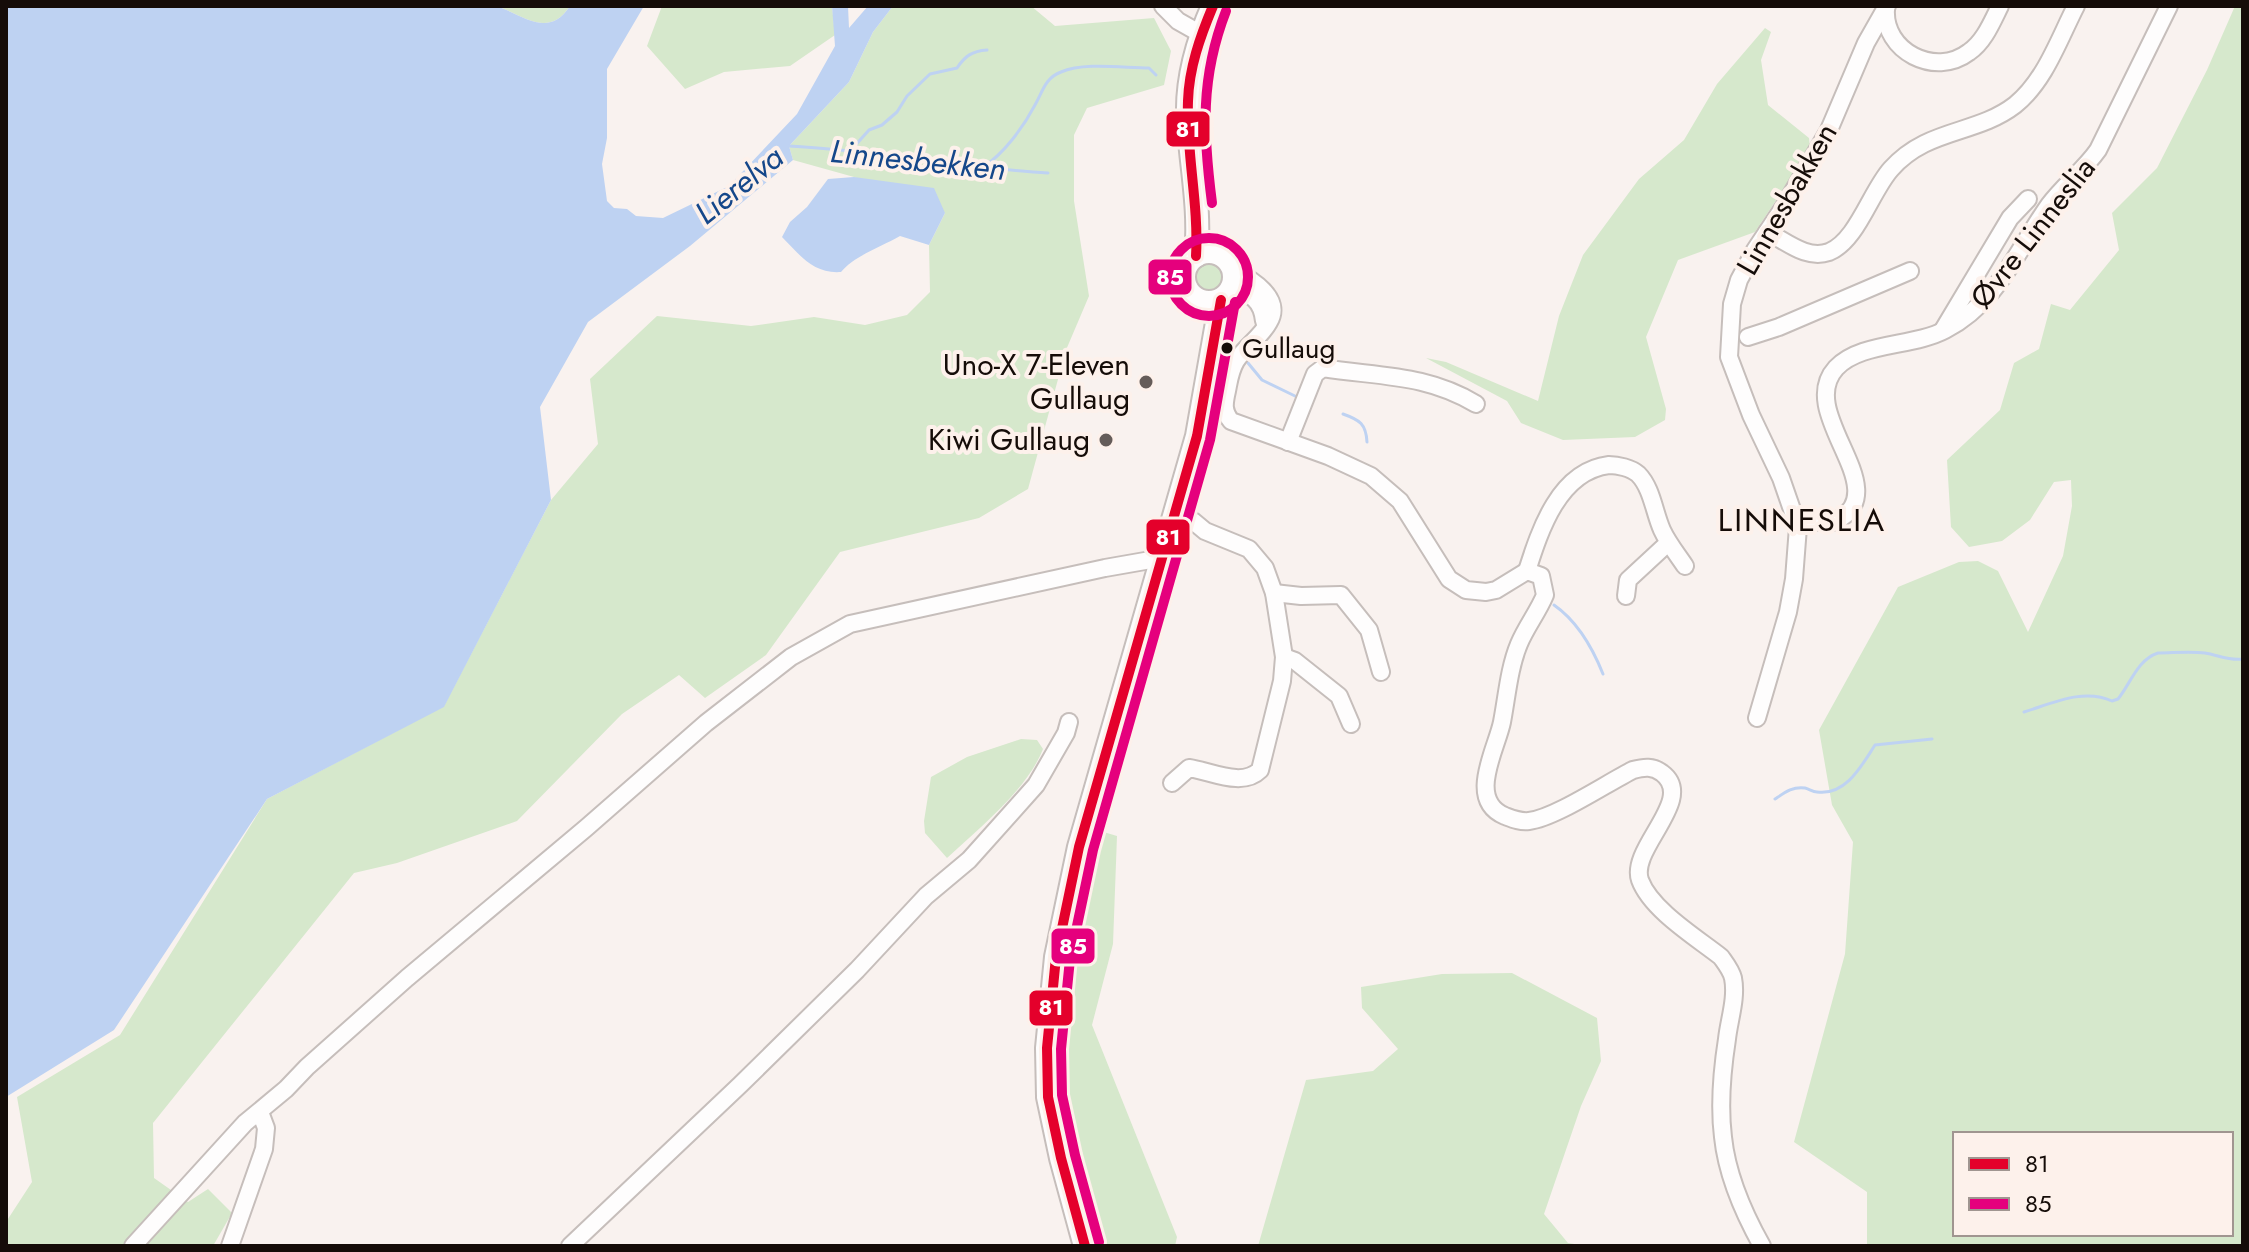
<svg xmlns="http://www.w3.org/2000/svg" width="2249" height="1252" viewBox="0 0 2249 1252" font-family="Jost,sans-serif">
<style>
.green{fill:#d6e8cc;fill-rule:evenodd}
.water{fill:#bed2f2}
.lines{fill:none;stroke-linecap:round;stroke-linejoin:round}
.stream{stroke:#bed2f2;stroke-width:3}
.minor-casing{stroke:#c6bebb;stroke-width:20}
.highway-casing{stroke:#c6bebb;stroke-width:26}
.minor{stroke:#fefdfd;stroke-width:16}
.highway{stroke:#fefdfd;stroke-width:22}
.bus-1-casing{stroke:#fdf1eb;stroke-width:16}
.bus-2-casing{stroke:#fdf1eb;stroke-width:16}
.bus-1{stroke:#e4002b;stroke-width:10}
.bus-2{stroke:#e5007d;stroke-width:10}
.bus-dot{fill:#150c08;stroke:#fdf1eb;stroke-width:3}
.poi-dot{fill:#655c59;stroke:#fdf1eb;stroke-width:3}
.labels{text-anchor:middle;stroke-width:8;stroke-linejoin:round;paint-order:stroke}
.bus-label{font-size:28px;fill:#150c08;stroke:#fdf1eb;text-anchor:start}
.street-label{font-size:30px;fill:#150c08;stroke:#fdf1eb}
.poi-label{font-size:30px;fill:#150c08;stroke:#fdf1eb;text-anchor:end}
.water-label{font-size:32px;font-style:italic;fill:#15478a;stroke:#fdf1eb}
.neighbourhood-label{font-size:32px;letter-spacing:2px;fill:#150c08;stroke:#fdf1eb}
.line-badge{stroke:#fdf1eb;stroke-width:3}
.badge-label{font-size:22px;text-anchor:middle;font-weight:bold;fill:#fff}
</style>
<rect width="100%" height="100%" fill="#f9f2ef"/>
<!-- green -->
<g class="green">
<path d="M 497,6 L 570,6 C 549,38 526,17 497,6 Z"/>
<path d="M 662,6 L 832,6 L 835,35 L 790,66 L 724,72 L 685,89 L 647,46 Z"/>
<path d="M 893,6 L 1031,6 L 1055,26 L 1154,18 L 1171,51 L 1164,85 L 1087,108 L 1074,135 L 1074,201 L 1089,296 L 1066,350 L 1028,489 L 979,518 L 840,552 L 766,655 L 705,698 L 679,675 L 622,714 L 517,821 L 397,863 L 354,873 L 153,1123 L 154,1178 L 188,1202 L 208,1189 L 232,1213 L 213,1246 L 6,1246 L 6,1222 L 32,1182 L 17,1097 L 120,1035 L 267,799 L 444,706 L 551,500 L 598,444 L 590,379 L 657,316 L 751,326 L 814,317 L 865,325 L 907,315 L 930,292 L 929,245 L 945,213 L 854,177 L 793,160 L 789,146 L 849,82 L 873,32 Z"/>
<path d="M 2235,6 L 2243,6 L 2243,1246 L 1867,1246 L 1867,1192 L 1794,1142 L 1845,954 L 1853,842 L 1832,805 L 1819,730 L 1898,587 L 1959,562 L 1978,561 L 1998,571 L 2028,632 L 2063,556 L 2072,506 L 2071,480 L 2054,482 L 2030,520 L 2002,541 L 1969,547 L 1951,527 L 1947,460 L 2000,410 L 2014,363 L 2039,349 L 2051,304 L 2070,310 L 2119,250 L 2112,213 L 2157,168 L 2207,70 ZM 2231,1134 L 2231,1234 L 1955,1234 L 1955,1134 Z"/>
<path d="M 1765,28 L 1771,32 L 1761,60 L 1768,105 L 1809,138 L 1810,149 L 1755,232 L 1678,260 L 1646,337 L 1666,409 L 1665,420 L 1635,437 L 1563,440 L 1521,423 L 1507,401 L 1426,358 L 1446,362 L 1538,401 L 1559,316 L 1583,255 L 1639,179 L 1684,140 L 1717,84 Z"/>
<circle cx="1209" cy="276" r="15"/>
<path d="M 1021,739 L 1037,740 L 1043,749 C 1027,790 979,828 947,858 L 925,833 L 924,821 L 931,777 L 967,757 Z"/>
<path d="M 1097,830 L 1117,836 L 1113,944 L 1092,1025 L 1177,1237 L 1175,1246 L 1098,1246 L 1066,1131 L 1059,1089 L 1058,1056 L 1071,949 Z"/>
<path d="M 1512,973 L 1597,1018 L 1601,1061 L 1581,1106 L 1544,1214 L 1568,1243 L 1587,1246 L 1258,1246 L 1306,1080 L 1373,1071 L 1398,1049 L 1362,1008 L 1361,987 L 1442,974 Z"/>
</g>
<!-- water -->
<g class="water">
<path d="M 6,6 L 497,6 C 526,17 549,38 570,6 L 644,6 L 607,69 L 607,138 L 602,164 L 607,201 L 614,208 L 627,209 L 636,216 L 663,218 L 729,186 L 797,114 L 835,46 L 832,6 L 848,6 L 849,28 L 868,6 L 893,6 L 873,32 L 849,82 L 789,146 L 793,160 L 690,246 L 588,322 L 540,407 L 551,500 L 444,707 L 267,799 L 114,1030 L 6,1097 Z"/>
<path d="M 854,177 L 934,188 L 945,213 L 929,245 L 900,236 C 881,247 854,256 841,272 C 813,274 800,255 782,237 L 790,222 L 807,207 L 828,179 Z"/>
</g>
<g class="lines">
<!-- stream -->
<g class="stream">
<path d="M 789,146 C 876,150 961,168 1048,173"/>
<path d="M 852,149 L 869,130 L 882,125 L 897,112 L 907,96 L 930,74 L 957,68 C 965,56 972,51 987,50"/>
<path d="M 983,167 C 1004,154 1024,126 1035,105 C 1043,91 1045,78 1061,72 C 1084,62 1124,68 1149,68 L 1156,75"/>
<path d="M 1248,363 L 1262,380 L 1295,396"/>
<path d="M 1343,414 C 1360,420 1366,424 1367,442"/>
<path d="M 1554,605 C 1577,621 1593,649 1603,674"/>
<path d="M 2024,712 C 2053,703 2084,688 2112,701 L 2118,699 C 2131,683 2137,660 2158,653 C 2173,653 2189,651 2205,653 C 2218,655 2229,661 2243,659"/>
<path d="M 1775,799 C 1784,793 1793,786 1805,788 C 1809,789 1813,792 1817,792 C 1846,796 1862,765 1875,745 L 1932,739"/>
</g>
<!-- minor casing -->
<g class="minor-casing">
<g id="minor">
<path d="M 1163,6 L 1178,21 L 1201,34"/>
<path d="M 1886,9 C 1883,51 1935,78 1969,52 C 1984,42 1992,22 2000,6"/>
<path d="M 1767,232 C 1786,241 1806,260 1829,252 C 1857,241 1871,191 1891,169 C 1927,128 1976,135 2015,105 C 2045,81 2059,39 2076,6"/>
<path d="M 1234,270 C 1251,279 1283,298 1269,322 C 1261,337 1245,347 1236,361 C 1230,371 1229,381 1227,391 C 1224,404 1223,411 1231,421 L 1328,456 L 1371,476 L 1400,501 L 1449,579 L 1466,590 L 1486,592 L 1496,590 L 1527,571 L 1541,576 L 1545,595 C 1538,612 1526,627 1519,644 C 1509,668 1507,696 1502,722 C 1497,748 1466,800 1505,816 C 1513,819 1520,822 1529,821 C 1555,818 1607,783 1633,770 C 1644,767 1653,766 1662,773 C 1697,799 1629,848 1640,880 C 1651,910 1697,938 1721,957 C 1726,964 1731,970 1733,978 C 1737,998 1729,1020 1727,1039 C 1722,1071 1719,1105 1723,1137 C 1727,1176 1743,1212 1762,1246"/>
<path d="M 1232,289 C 1251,293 1262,301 1264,321"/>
<path d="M 1943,330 L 2010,218 L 2028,199"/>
<path d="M 1748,337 L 1779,327 L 1910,271"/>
<path d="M 1288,442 L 1315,374 L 1323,368 C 1380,377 1426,374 1476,404"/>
<path d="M 1797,521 L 1834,522 C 1900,491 1794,414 1836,368 C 1860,342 1913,347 1945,330 C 1998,302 2016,252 2049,205 C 2064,185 2084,170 2098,150 L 2169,6"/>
<path d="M 1527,571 C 1540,530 1559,471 1609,465 C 1618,465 1631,468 1638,474 C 1652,488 1654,512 1662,530 C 1668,543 1677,554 1685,566"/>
<path d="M 1274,593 L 1301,596 L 1341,595 L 1369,630 L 1381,672"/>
<path d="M 1626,596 L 1628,580 L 1668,543"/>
<path d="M 1284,657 L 1295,661 L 1339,696 L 1351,724"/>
<path d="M 1757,718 L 1788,612 L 1794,579 L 1798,527 L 1781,478 L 1751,415 L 1729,357 L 1732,304 L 1739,280 L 1755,250 L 1785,205 L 1829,130 L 1866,43 L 1887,6"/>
<path d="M 1172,783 L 1189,768 C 1211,771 1242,788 1260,770 L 1282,681 L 1284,657 L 1274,593 L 1265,568 L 1249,549 L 1205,531 L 1193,521"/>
<path d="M 133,1246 L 245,1123 L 286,1089 L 307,1067 L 407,978 L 586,828 L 706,723 L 791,657 L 850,624 L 1105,568 L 1162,558"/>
<path d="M 230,1246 L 264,1149 L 266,1128 L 260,1112"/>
<path d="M 570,1246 L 740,1085 L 857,970 L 926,896 L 969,860 L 1036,785 L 1066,733 L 1069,722"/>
</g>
</g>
<!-- highway casing -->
<g class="highway-casing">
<g id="highway">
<circle cx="1209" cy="277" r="25"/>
<path d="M 1196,256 C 1201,207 1190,162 1188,114 C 1187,76 1198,40 1213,6"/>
<path d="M 1085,1246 L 1061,1158 L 1048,1097 L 1047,1048 L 1056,957 L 1079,847 L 1197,436 L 1221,300"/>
</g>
</g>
<!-- minor -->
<use href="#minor" class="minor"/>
<!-- highway -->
<use href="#highway" class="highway"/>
<!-- bus-1 casing -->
<g class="bus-1-casing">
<g id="bus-1">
<path d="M 1196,256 C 1199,204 1186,153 1188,101 C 1189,68 1200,37 1213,6"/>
<path d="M 1085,1246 L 1061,1158 L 1048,1097 L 1047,1048 L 1056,957 L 1079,847 L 1197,436 L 1221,300"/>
</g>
</g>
<!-- bus-2 casing -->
<g class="bus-2-casing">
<g id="bus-2">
<path d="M 1212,203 C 1203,133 1200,78 1226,11"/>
<circle cx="1209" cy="277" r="39"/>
<path d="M 1099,1242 L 1075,1155 L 1062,1095 L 1061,1049 L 1070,959 L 1093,850 L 1210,440 L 1235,302"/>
</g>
</g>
<!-- bus-1 -->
<use href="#bus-1" class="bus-1"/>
<!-- bus-2 -->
<use href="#bus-2" class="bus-2"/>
</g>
<!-- markers -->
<circle class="bus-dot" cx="1227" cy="348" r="7"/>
<g class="poi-dot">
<circle cx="1146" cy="382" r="8"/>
<circle cx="1106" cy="440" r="8"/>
</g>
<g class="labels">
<!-- bus labels -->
<g class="bus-label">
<text x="1242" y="358">Gullaug</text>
</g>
<!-- street labels -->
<g class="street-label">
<text transform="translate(1787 199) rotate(-60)" y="10">Linnesbakken</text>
<text transform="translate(2033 233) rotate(-52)" y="10">Øvre Linneslia</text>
</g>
<!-- poi labels -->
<g class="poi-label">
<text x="1130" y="375">Uno-X 7-Eleven<tspan x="1130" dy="34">Gullaug</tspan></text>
<text x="1090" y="450">Kiwi Gullaug</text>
</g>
<!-- water labels -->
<g class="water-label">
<text transform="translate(918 160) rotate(6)" y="11">Linnesbekken</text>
<text transform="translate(739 185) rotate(-39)" y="11">Lierelva</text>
</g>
<!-- neighbourhood labels -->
<g class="neighbourhood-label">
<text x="1802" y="531">LINNESLIA</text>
</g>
</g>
<g class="line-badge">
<rect x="1165" y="110" width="46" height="38" rx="8" fill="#e4002b"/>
<rect x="1147" y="258" width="46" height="38" rx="8" fill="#e5007d"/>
<rect x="1145" y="518" width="46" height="38" rx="8" fill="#e4002b"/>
<rect x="1050" y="927" width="46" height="38" rx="8" fill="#e5007d"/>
<rect x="1028" y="989" width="46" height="38" rx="8" fill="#e4002b"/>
</g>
<g class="badge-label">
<text x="1188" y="137">81</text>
<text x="1170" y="285">85</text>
<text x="1168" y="545">81</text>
<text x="1073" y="954">85</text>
<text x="1051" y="1015">81</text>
</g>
<!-- border -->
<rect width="2249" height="1252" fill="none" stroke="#150c08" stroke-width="16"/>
<!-- legend -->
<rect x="1953" y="1132" width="280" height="104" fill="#fdf1eb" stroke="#a09590" stroke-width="2"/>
<rect x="1969" y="1158" width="40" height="12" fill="#e4002b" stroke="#a09590" stroke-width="2"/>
<text x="2025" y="1172" font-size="24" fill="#150c08">81</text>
<rect x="1969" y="1198" width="40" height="12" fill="#e5007d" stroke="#a09590" stroke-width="2"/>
<text x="2025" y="1212" font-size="24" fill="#150c08">85</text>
</svg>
